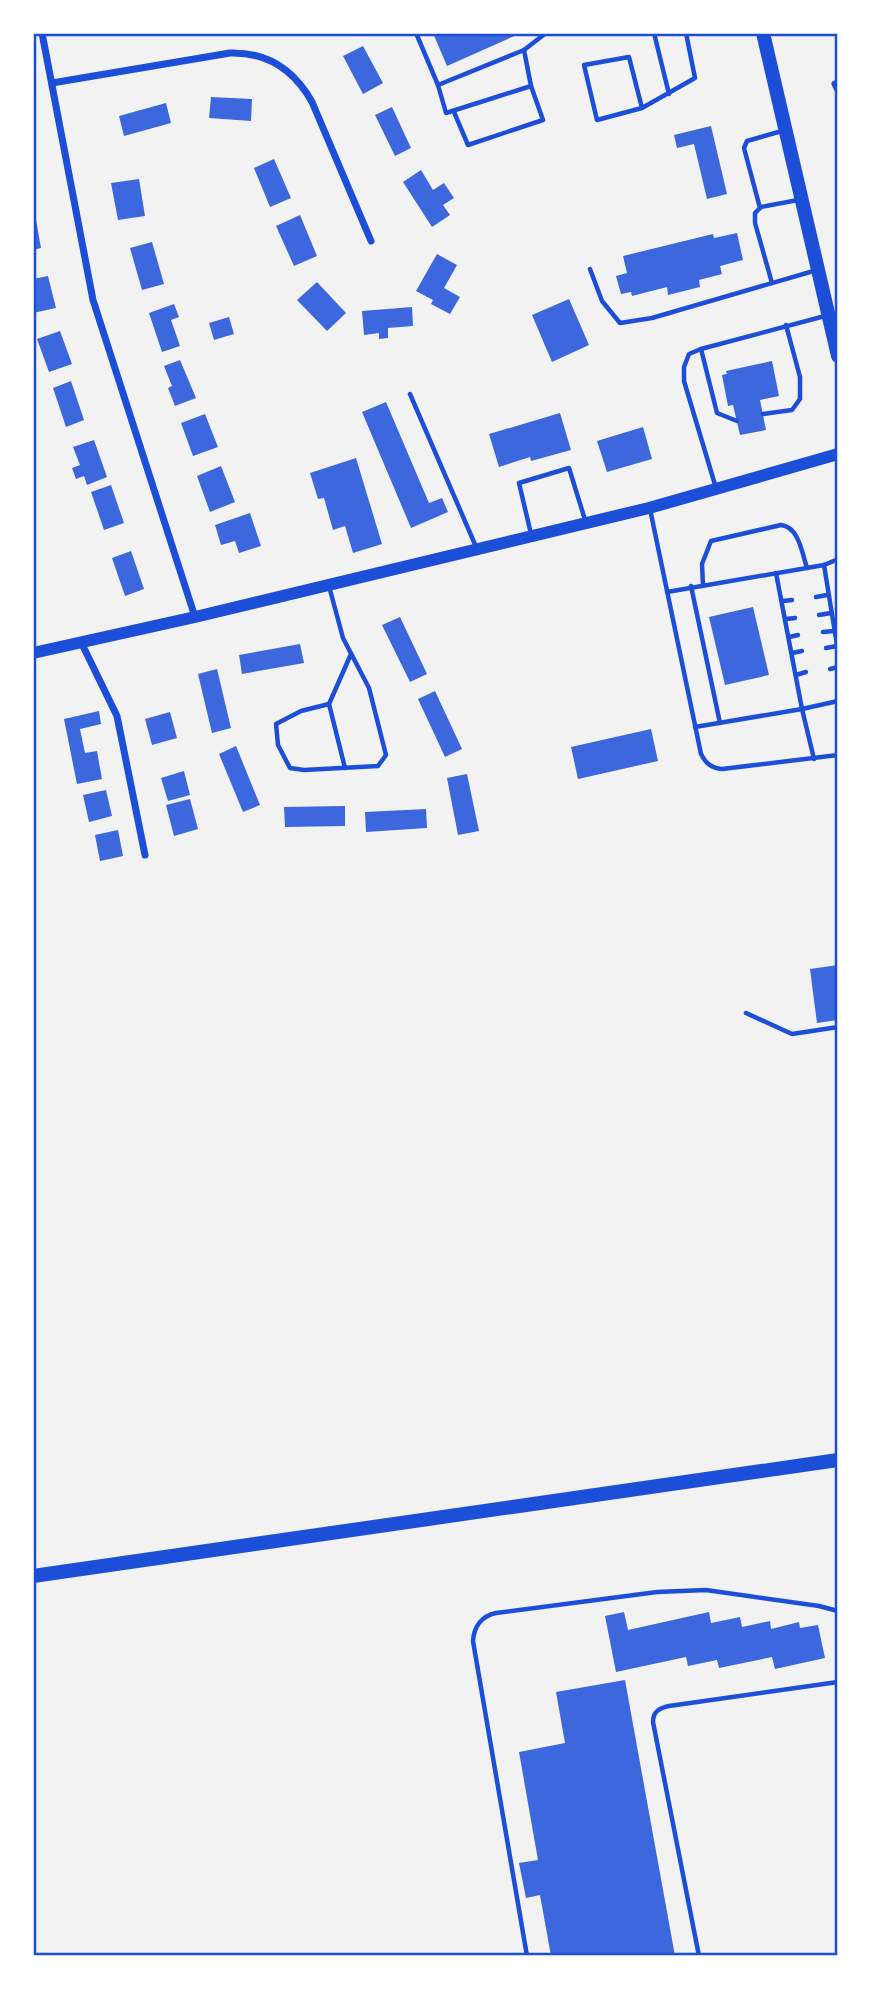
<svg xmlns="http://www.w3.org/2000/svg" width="871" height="1989" viewBox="0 0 871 1989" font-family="Cabin,sans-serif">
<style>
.building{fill:#3d67dc}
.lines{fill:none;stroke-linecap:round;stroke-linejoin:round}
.service{stroke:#1d4ed8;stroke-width:4.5}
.minor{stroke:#1d4ed8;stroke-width:7}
.tertiary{stroke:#1d4ed8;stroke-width:12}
.primary{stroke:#1d4ed8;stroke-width:14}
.neatline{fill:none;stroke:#1d4ed8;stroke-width:2.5}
</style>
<rect width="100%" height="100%" fill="#f2f2f2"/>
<!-- building -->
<g class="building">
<path d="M 433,33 L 521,33 L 447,66 Z"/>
<path d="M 363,46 L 383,83 L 363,94 L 343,56 Z"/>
<path d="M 211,97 L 252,99 L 251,121 L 209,118 Z"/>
<path d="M 166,103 L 171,123 L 124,136 L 119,116 Z"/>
<path d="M 392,107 L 411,148 L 395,156 L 375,115 Z"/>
<path d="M 711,126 L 727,194 L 707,199 L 694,144 L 677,148 L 674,135 Z"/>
<path d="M 274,159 L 291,198 L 270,207 L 254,168 Z"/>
<path d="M 421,170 L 433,190 L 444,183 L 454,198 L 443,205 L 450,215 L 432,227 L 403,182 Z"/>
<path d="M 139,179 L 145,216 L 118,220 L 111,183 Z"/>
<path d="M 35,214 L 41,248 L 33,250 L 33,215 Z"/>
<path d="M 300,215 L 317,256 L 294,266 L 276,226 Z"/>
<path d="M 737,233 L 743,260 L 720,266 L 722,274 L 699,280 L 700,287 L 668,295 L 667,287 L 632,296 L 631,292 L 621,294 L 616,276 L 627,273 L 623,256 L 713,234 L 714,238 Z"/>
<path d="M 152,242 L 164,284 L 142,290 L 130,248 Z"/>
<path d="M 437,254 L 457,265 L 444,288 L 460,297 L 450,314 L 431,304 L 433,300 L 416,291 Z"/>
<path d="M 48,276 L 56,308 L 33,313 L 33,279 Z"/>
<path d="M 317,282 L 346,313 L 327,331 L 297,300 Z"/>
<path d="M 569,299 L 589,345 L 552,362 L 532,315 Z"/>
<path d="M 174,304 L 179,317 L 171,320 L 180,346 L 162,352 L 149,313 Z"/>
<path d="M 412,307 L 413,326 L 388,328 L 388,338 L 379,339 L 379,333 L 364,335 L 362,311 Z"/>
<path d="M 229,317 L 234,334 L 214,340 L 209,323 Z"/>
<path d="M 60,331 L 72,364 L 49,372 L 37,339 Z"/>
<path d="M 180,360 L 196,398 L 175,406 L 168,388 L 172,386 L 164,366 Z"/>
<path d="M 772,361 L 779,396 L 760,400 L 766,430 L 740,435 L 733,405 L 728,406 L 722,375 L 727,374 L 726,371 Z"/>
<path d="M 71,381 L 84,420 L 66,427 L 53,388 Z"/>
<path d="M 386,402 L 429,503 L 442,498 L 448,512 L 411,528 L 362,412 Z"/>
<path d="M 560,413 L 571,450 L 531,461 L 530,457 L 499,467 L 489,434 Z"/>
<path d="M 205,414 L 218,447 L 193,456 L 181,423 Z"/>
<path d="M 643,427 L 652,459 L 607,472 L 597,441 Z"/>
<path d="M 94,440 L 107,477 L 87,485 L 84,476 L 76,479 L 72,468 L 80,465 L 73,447 Z"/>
<path d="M 356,458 L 382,544 L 353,553 L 345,526 L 333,530 L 324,498 L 318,499 L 310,473 Z"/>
<path d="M 221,466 L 235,502 L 210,512 L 197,476 Z"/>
<path d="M 111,485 L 124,523 L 104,530 L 91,492 Z"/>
<path d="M 250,513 L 261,546 L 239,553 L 235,541 L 221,545 L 215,525 Z"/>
<path d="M 131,551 L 144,589 L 125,596 L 112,558 Z"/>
<path d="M 753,607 L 769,675 L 725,685 L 709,617 Z"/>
<path d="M 400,617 L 427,674 L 410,682 L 382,625 Z"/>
<path d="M 300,644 L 304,663 L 242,674 L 239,655 Z"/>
<path d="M 217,669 L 231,728 L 212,733 L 198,674 Z"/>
<path d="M 435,691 L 462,749 L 445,757 L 418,699 Z"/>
<path d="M 99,711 L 101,724 L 80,729 L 85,753 L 97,751 L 102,779 L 77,784 L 64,719 Z"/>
<path d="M 170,712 L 177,738 L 152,745 L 145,719 Z"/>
<path d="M 651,729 L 658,761 L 578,779 L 571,747 Z"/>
<path d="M 236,746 L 260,805 L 243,812 L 219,754 Z"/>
<path d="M 184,771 L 190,795 L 168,801 L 161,778 Z"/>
<path d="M 467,774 L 479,831 L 458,835 L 447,778 Z"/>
<path d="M 106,790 L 112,816 L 89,822 L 83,795 Z"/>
<path d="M 190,799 L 198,829 L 174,836 L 166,805 Z"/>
<path d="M 345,806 L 345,826 L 285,827 L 284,807 Z"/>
<path d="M 426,809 L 427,828 L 366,832 L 365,812 Z"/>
<path d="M 118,830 L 123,856 L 100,861 L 95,835 Z"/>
<path d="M 838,965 L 838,1020 L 817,1023 L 810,969 Z"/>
<path d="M 624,1612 L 628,1630 L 709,1612 L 711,1623 L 740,1617 L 742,1627 L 770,1621 L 771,1629 L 799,1622 L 800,1628 L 818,1625 L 825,1658 L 775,1669 L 772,1657 L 719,1668 L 717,1660 L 688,1666 L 686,1657 L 616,1672 L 605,1616 Z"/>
<path d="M 625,1680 L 675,1956 L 551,1956 L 540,1895 L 526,1898 L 519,1863 L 538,1860 L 519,1752 L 565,1743 L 556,1692 Z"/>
</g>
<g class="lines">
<!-- service -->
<g class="service">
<path d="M 416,33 L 438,85 L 446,113 L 531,86"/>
<path d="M 654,33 L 669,94"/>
<path d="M 438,85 L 524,50 L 546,33"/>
<path d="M 642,108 L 629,57 L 584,65 L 597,120 L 642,108 L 695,78 L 686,33"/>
<path d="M 454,112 L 468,145 L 543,120 L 531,86 L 524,50"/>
<path d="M 760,208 L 744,148 L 747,141 L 782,131"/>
<path d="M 590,269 L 602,301 L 620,323 L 652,318 L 817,270"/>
<path d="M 772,283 L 755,223 L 755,213 L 761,207 L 798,200"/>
<path d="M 701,349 L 717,413 L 737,421"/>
<path d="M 410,394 L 477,549"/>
<path d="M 763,414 L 792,410 L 800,399 L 800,377 L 786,325"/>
<path d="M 716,488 L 684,381 L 684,367 L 689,354 L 701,349 L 825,316"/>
<path d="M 650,509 L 701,754 C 706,764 712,768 722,769 L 838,755"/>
<path d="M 531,534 L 519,483 L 569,468 L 586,523"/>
<path d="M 824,565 L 838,651"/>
<path d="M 776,573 L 802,709 L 814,759"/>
<path d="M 703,585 L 702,564 L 711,541 L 781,525 C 799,527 802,553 807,568"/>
<path d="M 329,586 L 343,638 L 369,688 L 386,755 L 378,766 L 304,770 L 290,768 L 278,745 L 276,724 L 301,711 L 329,704 L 351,654"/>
<path d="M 691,586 L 720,723"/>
<path d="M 667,592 L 824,565 L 836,560 L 838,558"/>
<path d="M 816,597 L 827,595"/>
<path d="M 783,601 L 792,600"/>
<path d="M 819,615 L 831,613"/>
<path d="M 786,619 L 795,618"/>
<path d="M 823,632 L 834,631"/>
<path d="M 789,637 L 798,635"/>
<path d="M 826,648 L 837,646"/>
<path d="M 792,653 L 802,651"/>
<path d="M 830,669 L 838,667"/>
<path d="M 796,675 L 806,672"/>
<path d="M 329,704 L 345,768"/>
<path d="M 695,727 L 802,709 L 838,701"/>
<path d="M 746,1013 L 792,1034 L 838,1027"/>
<path d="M 527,1956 L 473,1641 C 474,1626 482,1616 496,1613 L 657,1592 L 706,1590 L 819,1606 L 838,1611"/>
<path d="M 699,1956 L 653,1722 C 653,1711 660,1708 669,1706 L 838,1682"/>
</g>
<!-- minor -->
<g class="minor">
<path d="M 42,33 L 93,300 L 195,617"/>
<path d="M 52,83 L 230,53 C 267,52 294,70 312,102 L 371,241"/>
<path d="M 835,84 L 838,90"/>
<path d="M 81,642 L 117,716 L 145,855"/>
</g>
<!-- tertiary -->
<path class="tertiary" d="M 33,653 L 195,617 L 649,508 L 838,454"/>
<!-- primary -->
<g class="primary">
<path d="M 763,33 L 838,356"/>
<path d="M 33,1576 L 838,1460"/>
</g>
</g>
<!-- border -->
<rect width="871" height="1989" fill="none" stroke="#ffffff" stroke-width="70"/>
<rect x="35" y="35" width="801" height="1919" class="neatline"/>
</svg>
